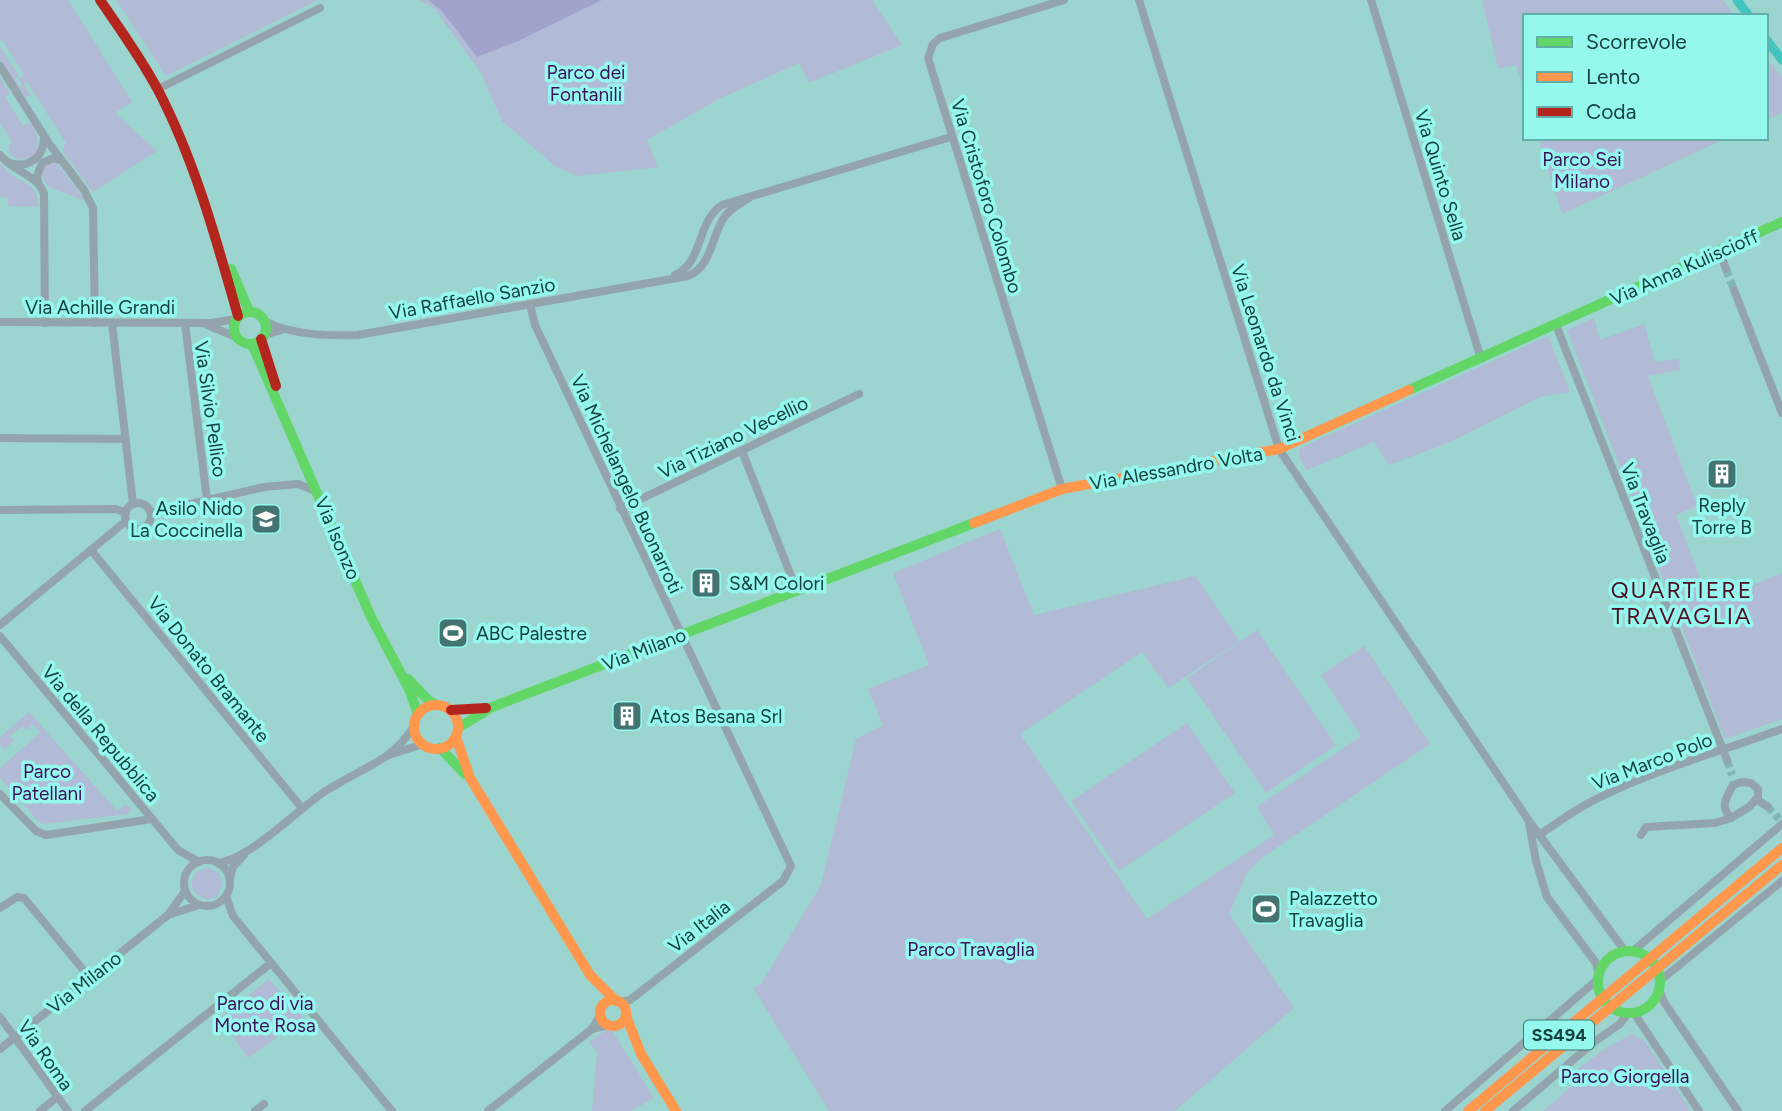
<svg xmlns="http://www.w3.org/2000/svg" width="1782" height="1111" viewBox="0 0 1782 1111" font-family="Figtree,sans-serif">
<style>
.green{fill:#b1bbd6}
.forest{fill:#a2a3cc}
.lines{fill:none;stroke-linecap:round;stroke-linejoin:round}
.canal{stroke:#41c5be;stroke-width:9}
.street-tunnel{stroke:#81b7b2;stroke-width:8;stroke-dasharray:8 4;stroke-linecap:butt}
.street{stroke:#94a4ad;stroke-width:8}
.fast{stroke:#63d668;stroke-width:10}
.slow{stroke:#ff974d;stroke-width:10}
.jam{stroke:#b3261e;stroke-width:10}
.labels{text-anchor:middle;stroke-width:7;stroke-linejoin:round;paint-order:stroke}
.shield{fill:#94f8ef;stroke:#3b7873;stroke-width:2}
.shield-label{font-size:18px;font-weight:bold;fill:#15413e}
.park-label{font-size:19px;fill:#3d1058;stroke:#94f8ef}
.street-label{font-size:19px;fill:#15413e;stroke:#94f8ef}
.poi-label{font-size:19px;fill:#15413e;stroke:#94f8ef;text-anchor:start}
.quarter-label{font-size:23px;letter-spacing:2px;fill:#510c21;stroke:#94f8ef}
</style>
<rect width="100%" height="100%" fill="#9cd4cf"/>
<!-- green -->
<g class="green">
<path d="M 0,0 L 68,0 L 132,102 L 115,113 L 157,151 L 93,192 L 64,153 L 63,147 L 66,143 L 27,82 L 24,84 L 31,96 L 29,97 L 22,95 L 0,60 L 0,46 L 19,76 L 15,79 L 20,87 L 22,85 L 18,79 L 24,75 L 2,40 L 0,41 Z"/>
<path d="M 116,0 L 318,0 L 166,76 Z"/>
<path d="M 419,0 L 872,0 L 902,45 L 809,83 L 799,63 L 717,100 L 647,140 L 658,167 L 577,176 L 555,166 L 502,121 L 481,73 L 433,7 Z"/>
<path d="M 1482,0 L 1723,0 L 1735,16 L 1525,16 L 1525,94 L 1516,65 L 1498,69 Z"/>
<path d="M 1766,57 L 1782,77 L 1782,113 L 1766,120 Z"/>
<path d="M 0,78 L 10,93 L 5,97 L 23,126 L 31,122 C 37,135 41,142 35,156 C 22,162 11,162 8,146 L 12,142 L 0,123 Z"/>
<path d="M 1538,138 L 1727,138 L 1562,214 Z"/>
<path d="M 51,162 L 57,163 L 86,201 L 48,187 L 41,174 L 43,167 Z"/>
<path d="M 0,163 C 4,167 8,172 12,175 C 26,186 39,183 38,207 L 8,206 L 8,198 L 0,197 Z"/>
<path d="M 1594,318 L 1600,340 L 1644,324 L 1655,362 L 1679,359 L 1680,370 L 1648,376 L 1697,506 L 1676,515 L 1709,602 L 1782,573 L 1782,719 L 1725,739 L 1567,330 Z"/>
<path d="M 1548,336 L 1570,392 L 1540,397 L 1448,443 L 1389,465 L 1374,442 L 1307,470 L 1299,457 L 1300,448 Z"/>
<path d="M 1000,529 L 1034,615 L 1195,576 L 1240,641 L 1168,688 L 1142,652 L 1020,734 L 1147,919 L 1274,835 L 1257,807 L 1361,736 L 1321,675 L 1364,646 L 1430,744 L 1263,857 L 1247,873 L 1229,914 L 1294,1008 L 1175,1111 L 829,1111 L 753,988 L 761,984 L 821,885 L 856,739 L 883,725 L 868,689 L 929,665 L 893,573 Z"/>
<path d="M 1257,630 L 1336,745 L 1266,793 L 1187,678 Z"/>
<path d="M 29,712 L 117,811 L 126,804 L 132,810 L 127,814 L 43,824 L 38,821 L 0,778 L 0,768 L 40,733 L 33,724 L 27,730 L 22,726 L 10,736 L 14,741 L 5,749 L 0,745 L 0,737 Z"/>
<path d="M 1187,723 L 1235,793 L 1119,871 L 1071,801 Z"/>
<path d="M 210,868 L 219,874 L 223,883 L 217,897 L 207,900 L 194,893 C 188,879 195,868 210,868 Z"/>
<path d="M 269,979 L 304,1018 L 248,1058 L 219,1018 Z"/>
<path d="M 610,1027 L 654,1098 L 631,1111 L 592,1111 L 597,1052 L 589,1042 Z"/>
<path d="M 1632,1034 L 1644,1040 L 1691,1111 L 1543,1111 L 1577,1082 L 1571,1074 L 1606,1048 Z"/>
</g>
<!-- forest -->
<path class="forest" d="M 428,0 L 602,0 L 516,42 L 477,57 L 442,11 Z"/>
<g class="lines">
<!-- canal -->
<g class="canal">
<path d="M 1737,0 L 1749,16"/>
<path d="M 1766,39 L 1782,60"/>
</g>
<!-- street-tunnel -->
<g class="street-tunnel">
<path d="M 1726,269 L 1734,290"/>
<path d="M 1727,760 L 1732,775"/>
<path d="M 1767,806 L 1779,819"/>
</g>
<!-- street -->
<g class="street">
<path d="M 1139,0 L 1279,449 L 1529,821 L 1625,951"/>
<path d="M 1371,0 L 1481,359"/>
<path d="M 0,66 L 48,142 L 84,190 L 93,208 L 95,323"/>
<path d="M 158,89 L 320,8"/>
<path d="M 0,155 C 12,171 38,175 44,194 L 45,323"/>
<path d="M 10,163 C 30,169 44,156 44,137"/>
<path d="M 38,182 L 37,176 L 42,163 L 54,158 L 60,160"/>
<path d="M 1719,250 L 1726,269"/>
<path d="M 675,275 C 704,262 696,222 722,205 L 951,137"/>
<path d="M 1734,290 L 1782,413"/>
<path d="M 530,304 L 535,325 L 791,866 L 783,881 L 630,1000 L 619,1002"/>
<path d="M 264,321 C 292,335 327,336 358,335 L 688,276 C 711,267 711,239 723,219 C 729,209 740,204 749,198"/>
<path d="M 0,322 L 211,323 L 236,319"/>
<path d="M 112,323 L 133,504"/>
<path d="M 185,323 L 207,500"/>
<path d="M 207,325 L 236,337"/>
<path d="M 1556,325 L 1727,760"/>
<path d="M 264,335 L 281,330"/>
<path d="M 0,438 L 126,439"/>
<path d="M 742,451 L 797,591"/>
<path d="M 1062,489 L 928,58 L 933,44 L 940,38 L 1064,0"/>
<circle cx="138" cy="516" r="13"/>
<path d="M 620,509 L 859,394"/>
<path d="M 0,510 L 116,509 L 126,513"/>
<path d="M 151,513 L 264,487 L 298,484 L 316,491"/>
<path d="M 91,550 L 301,807"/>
<path d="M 0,625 L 126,521"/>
<path d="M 0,636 L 178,850 L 199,862"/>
<path d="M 389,755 L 423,744"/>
<path d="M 1742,782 L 1751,783 L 1758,789 L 1758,797 L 1749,807 L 1731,818 C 1719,806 1727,797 1733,785 Z"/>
<path d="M 0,794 L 36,831 L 46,835 L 152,819"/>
<path d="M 1757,800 L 1767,806"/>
<path d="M 1529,823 L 1536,861 L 1547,897 L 1596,963 L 1599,974"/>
<path d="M 1539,835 C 1554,825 1569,814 1585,805 C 1646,772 1716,753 1782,729"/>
<path d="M 1641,835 L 1646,827 L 1715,823 L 1731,818"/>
<circle cx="207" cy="883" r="23"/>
<path d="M 218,863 C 250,859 296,811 324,792 C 344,779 365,770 385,757 C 396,749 407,738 414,726"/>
<path d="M 230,877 L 233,867 L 244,855"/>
<path d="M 226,896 L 233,916 L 392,1111"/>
<path d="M 0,908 L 17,897 L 24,898 L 90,978"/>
<path d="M 171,914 L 199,905"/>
<path d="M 1633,951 L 1782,824"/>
<path d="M 1661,980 L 1782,881"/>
<path d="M 1660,991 L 1664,1002 L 1738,1111"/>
<path d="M 1634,1013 L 1699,1111"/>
<path d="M 0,1017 L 68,1111"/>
<path d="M 592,1029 L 608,1025"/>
<path d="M 0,1049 L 168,915 L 185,891"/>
<path d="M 40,1111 L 56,1098"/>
<path d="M 85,1111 L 271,963"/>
<path d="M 255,1111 L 264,1104"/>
<path d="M 488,1111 L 592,1029 L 601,1014"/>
<path d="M 1445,1111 L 1598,979"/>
<path d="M 1513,1111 L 1594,1042 L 1620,1024 L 1628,1013"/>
</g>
<!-- fast -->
<g class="fast">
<path d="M 231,269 L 249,311"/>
<circle cx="250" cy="328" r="16"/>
<path d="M 252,344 L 371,617 L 409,689 L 418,714"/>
<path d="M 1409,390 L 1782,222"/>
<path d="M 408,679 L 429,701 L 437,705"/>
<path d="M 458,728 L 492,707 L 974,523"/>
<path d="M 440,748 L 465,774"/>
<circle cx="1629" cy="982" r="31"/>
</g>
<!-- slow -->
<g class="slow">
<path d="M 974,523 L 1062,489 L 1279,449 L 1409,390"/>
<circle cx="436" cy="727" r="22"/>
<path d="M 456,737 L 470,778 L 590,975 L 616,1001"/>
<circle cx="613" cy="1013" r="13"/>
<path d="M 626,1016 L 641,1054 L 676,1111"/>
<path d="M 1468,1111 L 1782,848"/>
<path d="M 1485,1111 L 1782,865"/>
</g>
<!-- jam -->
<g class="jam">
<path d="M 100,0 C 120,29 141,58 158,90 C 195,161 216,239 238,316"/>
<path d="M 261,339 L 276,386"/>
<path d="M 451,710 L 486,708"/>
</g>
</g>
<!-- icons -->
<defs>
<g id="building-square" transform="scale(1.575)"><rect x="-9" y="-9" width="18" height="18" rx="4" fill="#447471" stroke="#94f8ef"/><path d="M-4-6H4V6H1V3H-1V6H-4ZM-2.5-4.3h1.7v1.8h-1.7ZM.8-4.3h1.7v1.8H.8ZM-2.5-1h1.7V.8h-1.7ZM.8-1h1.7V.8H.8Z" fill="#fff"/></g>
<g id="school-square" transform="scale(1.575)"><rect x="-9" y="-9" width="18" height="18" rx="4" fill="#447471" stroke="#94f8ef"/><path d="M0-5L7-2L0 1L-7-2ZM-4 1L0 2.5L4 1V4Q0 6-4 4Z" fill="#fff"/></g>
<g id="stadium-square" transform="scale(1.575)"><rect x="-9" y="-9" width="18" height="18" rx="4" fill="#447471" stroke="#94f8ef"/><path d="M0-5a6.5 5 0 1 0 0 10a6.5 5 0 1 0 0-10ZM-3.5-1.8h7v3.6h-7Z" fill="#fff"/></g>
</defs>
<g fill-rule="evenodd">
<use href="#building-square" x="1722" y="474"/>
<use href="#school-square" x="266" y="519"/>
<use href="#building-square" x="706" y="583"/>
<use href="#stadium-square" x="453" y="633"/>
<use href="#building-square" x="627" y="716"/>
<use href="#stadium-square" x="1266" y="909"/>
</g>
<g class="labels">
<!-- shield labels -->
<rect class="shield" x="1524" y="1020.5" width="70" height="29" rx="5"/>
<g class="shield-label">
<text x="1559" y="1041">SS494</text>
</g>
<!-- park labels -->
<g class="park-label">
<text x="586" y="79">Parco dei<tspan x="586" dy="22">Fontanili</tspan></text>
<text x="1582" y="166">Parco Sei<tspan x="1582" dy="22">Milano</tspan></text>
<text x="47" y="778">Parco<tspan x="47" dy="22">Patellani</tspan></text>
<text x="971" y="956">Parco Travaglia</text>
<text x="265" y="1010">Parco di via<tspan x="265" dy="22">Monte Rosa</tspan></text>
<text x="1625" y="1083">Parco Giorgella</text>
</g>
<!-- street labels -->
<g class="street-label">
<text transform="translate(1441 175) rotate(73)" y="7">Via Quinto Sella</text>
<text transform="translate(987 196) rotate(73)" y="7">Via Cristoforo Colombo</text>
<text transform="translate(1684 267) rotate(-24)" y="7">Via Anna Kuliscioff</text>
<text transform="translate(472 298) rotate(-10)" y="7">Via Raffaello Sanzio</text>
<text x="100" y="314">Via Achille Grandi</text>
<text transform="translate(1266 353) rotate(72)" y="7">Via Leonardo da Vinci</text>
<text transform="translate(211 409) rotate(82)" y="7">Via Silvio Pellico</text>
<text transform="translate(733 437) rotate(-26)" y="7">Via Tiziano Vecellio</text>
<text transform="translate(1176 468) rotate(-10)" y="7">Via Alessandro Volta</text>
<text transform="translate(627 484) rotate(65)" y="7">Via Michelangelo Buonarroti</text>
<text transform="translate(1646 513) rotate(69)" y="7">Via Travaglia</text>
<text transform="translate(338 538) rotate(67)" y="7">Via Isonzo</text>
<text transform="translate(644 649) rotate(-21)" y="7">Via Milano</text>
<text transform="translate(209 669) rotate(51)" y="7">Via Donato Bramante</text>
<text transform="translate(101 733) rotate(50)" y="7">Via della Repubblica</text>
<text transform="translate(1652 761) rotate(-21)" y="7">Via Marco Polo</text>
<text transform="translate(699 926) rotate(-38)" y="7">Via Italia</text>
<text transform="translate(84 982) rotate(-38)" y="7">Via Milano</text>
<text transform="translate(46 1055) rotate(55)" y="7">Via Roma</text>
</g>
<!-- poi labels -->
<g class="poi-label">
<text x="1722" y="512" text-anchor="middle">Reply<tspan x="1722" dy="22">Torre B</tspan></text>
<text x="243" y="515" text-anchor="end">Asilo Nido<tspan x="243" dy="22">La Coccinella</tspan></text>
<text x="729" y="590">S&amp;M Colori</text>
<text x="476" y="640">ABC Palestre</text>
<text x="650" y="723">Atos Besana Srl</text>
<text x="1289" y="905">Palazzetto<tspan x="1289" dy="22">Travaglia</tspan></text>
</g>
<!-- quarter labels -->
<g class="quarter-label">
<text x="1682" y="598">QUARTIERE<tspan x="1682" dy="26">TRAVAGLIA</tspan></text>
</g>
</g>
<!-- legend -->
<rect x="1523" y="14" width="245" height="126" fill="#94f8ef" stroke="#61afa8" stroke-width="2"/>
<rect x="1537" y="37" width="35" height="10" fill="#63d668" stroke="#61afa8" stroke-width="2"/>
<text x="1586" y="49" font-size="21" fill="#15413e">Scorrevole</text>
<rect x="1537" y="72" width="35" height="10" fill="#ff974d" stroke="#61afa8" stroke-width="2"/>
<text x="1586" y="84" font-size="21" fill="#15413e">Lento</text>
<rect x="1537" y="107" width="35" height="10" fill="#b3261e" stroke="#61afa8" stroke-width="2"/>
<text x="1586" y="119" font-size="21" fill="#15413e">Coda</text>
</svg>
